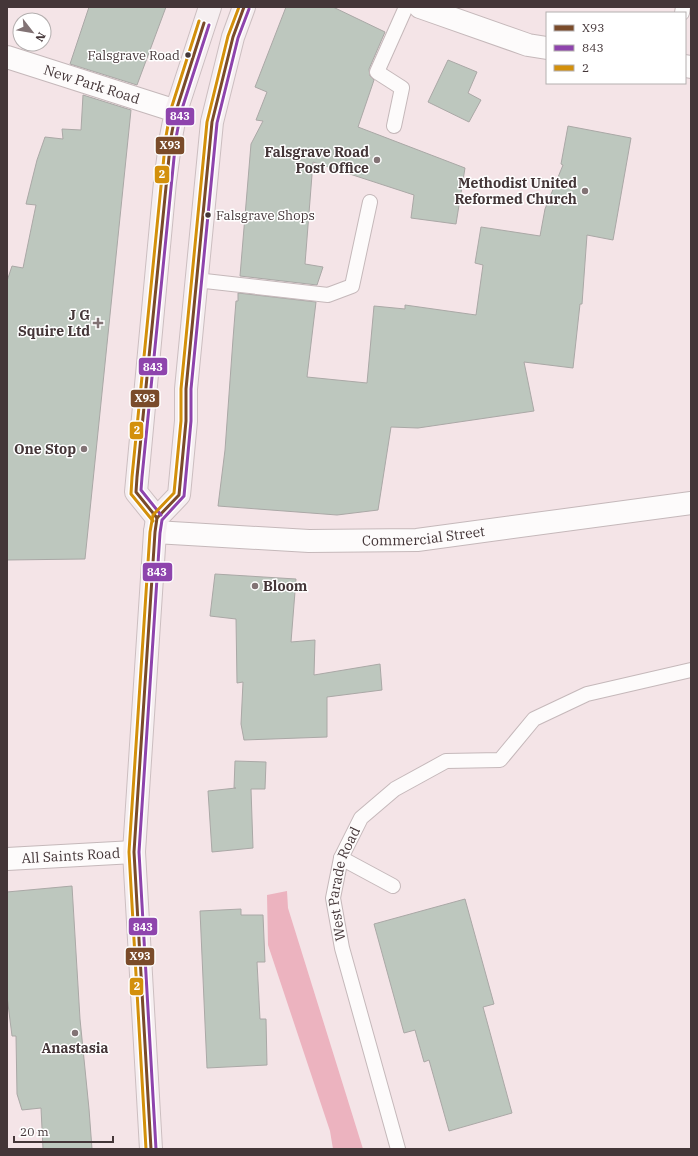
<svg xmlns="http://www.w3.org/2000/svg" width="698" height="1156" viewBox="0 0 698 1156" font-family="'IBM Plex Serif',serif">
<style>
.forest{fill:#ecb3bf}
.building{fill:#bdc7be;stroke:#aaa8a6}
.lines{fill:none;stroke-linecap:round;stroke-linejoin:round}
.service-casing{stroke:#c5b8ba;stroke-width:16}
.minor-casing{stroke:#c5b8ba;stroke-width:24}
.trunk-casing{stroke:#ccbec0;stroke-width:24}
.service{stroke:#fdfbfb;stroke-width:14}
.minor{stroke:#fdfbfb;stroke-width:22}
.trunk{stroke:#f6eff1;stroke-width:22}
.bus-1-casing{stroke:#fff;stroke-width:6}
.bus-2-casing{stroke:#fff;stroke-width:6}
.bus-3-casing{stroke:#fff;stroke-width:6}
.bus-1{stroke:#7a4b2a;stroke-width:3}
.bus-2{stroke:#8e44ad;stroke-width:3}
.bus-3{stroke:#d3900b;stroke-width:3}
.bus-dot{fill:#443638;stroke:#fff;stroke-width:1.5}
.poi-dot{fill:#827375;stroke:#fff;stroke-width:1.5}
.labels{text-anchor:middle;stroke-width:3;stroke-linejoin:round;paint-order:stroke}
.bus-label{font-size:13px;fill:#443638;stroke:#fff;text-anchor:end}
.street-label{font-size:14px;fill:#443638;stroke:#fff}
.poi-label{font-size:14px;font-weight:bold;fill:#443638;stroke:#fff;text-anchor:end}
.line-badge{stroke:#fff;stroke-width:1.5}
.badge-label{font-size:11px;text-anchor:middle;font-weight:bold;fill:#fff}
</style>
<rect width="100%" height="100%" fill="#f4e4e7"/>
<!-- forest -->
<path class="forest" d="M 287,891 L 288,908 L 363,1149 L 333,1149 L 330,1131 L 268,945 L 267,895 Z"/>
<!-- building -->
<g class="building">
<path d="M 89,7 L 166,7 L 137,85 L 70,64 Z"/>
<path d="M 286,7 L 333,7 L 385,32 L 369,69 L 370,76 L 374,80 L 358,127 L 465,168 L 456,224 L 411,218 L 414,195 L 313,162 L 305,264 L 323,267 L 317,285 L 240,276 L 251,144 L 263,121 L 256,120 L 267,92 L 255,87 Z"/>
<path d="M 448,60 L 477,72 L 468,93 L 481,100 L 469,122 L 428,102 Z"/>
<path d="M 83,95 L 131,110 L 85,559 L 7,560 L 7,281 L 12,266 L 23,268 L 36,205 L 26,204 L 37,160 L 45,137 L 63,139 L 62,129 L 81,130 Z"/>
<path d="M 568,126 L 631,138 L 613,240 L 587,235 L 582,304 L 580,304 L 573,368 L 524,362 L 534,411 L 418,428 L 391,427 L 378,510 L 337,515 L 218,506 L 225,450 L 233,339 L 236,301 L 238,301 L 238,293 L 316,302 L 307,377 L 367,383 L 374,306 L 405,309 L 405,305 L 476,315 L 483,265 L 475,263 L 481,227 L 540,236 L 545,209 L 563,165 L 561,164 Z"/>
<path d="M 215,574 L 296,579 L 291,642 L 315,640 L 314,675 L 380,664 L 382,690 L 327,697 L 327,737 L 244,740 L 241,724 L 243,682 L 237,683 L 236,619 L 210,616 Z"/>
<path d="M 235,761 L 266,762 L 265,789 L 251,789 L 253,848 L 212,852 L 208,791 L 236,788 L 234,788 Z"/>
<path d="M 72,886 L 80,1019 L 89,1109 L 92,1149 L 43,1149 L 41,1108 L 22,1110 L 17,1094 L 16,1036 L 12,1036 L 7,996 L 7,892 Z"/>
<path d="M 465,899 L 494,1004 L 483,1007 L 512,1113 L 449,1131 L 429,1060 L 424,1062 L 415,1030 L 404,1033 L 374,924 Z"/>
<path d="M 241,909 L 241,915 L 263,915 L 265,962 L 257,962 L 260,1019 L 266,1019 L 267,1065 L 207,1068 L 200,911 Z"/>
</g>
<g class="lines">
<!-- service casing -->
<g class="service-casing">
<g id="service">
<path d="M 682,13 L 683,7"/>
<path d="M 394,126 L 402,88 L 377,72 L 406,7"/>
<path d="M 196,280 L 328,295 L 352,286 L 370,202"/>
<path d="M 341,858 L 393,886"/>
<path id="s1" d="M 398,1149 L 342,948 L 333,898 L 341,858 L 361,818 L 395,789 L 446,761 L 500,760 L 534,719 L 587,694 L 691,670"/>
</g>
</g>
<!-- minor casing -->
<g class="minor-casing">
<g id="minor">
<path d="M 420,7 L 528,45 L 547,48"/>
<path id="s2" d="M 7,57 L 176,111"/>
<path d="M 685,66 L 691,67"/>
<path id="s3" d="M 155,532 L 309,541 L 417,540 L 691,503"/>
<path id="s4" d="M 7,859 L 134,852"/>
</g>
</g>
<!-- trunk casing -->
<g class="trunk-casing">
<g id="trunk">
<path d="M 157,518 L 136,492 L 165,182 L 171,137 L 176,111 L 210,7"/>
<path d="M 151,1149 L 134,852 L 155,532 L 157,518 L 179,495 L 186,421 L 186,389 L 212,122 L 233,37 L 244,7"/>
</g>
</g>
<!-- service -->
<use href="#service" class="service"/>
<!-- minor -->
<use href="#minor" class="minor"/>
<!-- trunk -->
<use href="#trunk" class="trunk"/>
<!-- bus-1 casing -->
<g class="bus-1-casing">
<g id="bus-1">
<path d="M 157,518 L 136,492 L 137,477 L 171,137 L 176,111 L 204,23"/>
<path d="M 151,1149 L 134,852 L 155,532 L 157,518 L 179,495 L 186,421 L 186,389 L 212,122 L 233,37 L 244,7"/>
</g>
</g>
<!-- bus-2 casing -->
<g class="bus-2-casing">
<g id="bus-2">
<path d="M 161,515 L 141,490 L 142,477 L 176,138 L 181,112 L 209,25"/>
<path d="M 156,1149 L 139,852 L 160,533 L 162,520 L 184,496 L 191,421 L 191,389 L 217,123 L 238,38 L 249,9"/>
</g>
</g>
<!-- bus-3 casing -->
<g class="bus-3-casing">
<g id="bus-3">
<path d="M 153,521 L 131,494 L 132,477 L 166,136 L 171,109 L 199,21"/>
<path d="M 146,1149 L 129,852 L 150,532 L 153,515 L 174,493 L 181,421 L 181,389 L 207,122 L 228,36 L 239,7"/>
</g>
</g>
<!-- bus-1 -->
<use href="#bus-1" class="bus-1"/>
<!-- bus-2 -->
<use href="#bus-2" class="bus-2"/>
<!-- bus-3 -->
<use href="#bus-3" class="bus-3"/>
</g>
<!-- markers -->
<g class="bus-dot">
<circle cx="188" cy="55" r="3.5"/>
<circle cx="208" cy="215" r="3.5"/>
</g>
<g class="poi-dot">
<circle cx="377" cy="160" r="4"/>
<circle cx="585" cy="191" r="4"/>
<path d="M96 317h4v4h4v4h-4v4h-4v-4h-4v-4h4z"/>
<circle cx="84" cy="449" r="4"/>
<circle cx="255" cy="586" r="4"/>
<circle cx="75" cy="1033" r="4"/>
</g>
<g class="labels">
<!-- bus labels -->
<g class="bus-label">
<text x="180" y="60">Falsgrave Road</text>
<text x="216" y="220" text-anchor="start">Falsgrave Shops</text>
</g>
<!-- street labels -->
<g class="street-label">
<text dy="5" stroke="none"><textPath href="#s2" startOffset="89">New Park Road</textPath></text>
<text dy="5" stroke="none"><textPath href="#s3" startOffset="269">Commercial Street</textPath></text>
<text dy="5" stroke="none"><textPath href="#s4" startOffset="64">All Saints Road</textPath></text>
<text dy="5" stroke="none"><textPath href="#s1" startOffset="275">West Parade Road</textPath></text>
</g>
<!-- poi labels -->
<g class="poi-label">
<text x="369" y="157">Falsgrave Road<tspan x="369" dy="16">Post Office</tspan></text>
<text x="577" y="188">Methodist United<tspan x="577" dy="16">Reformed Church</tspan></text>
<text x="90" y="320">J G<tspan x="90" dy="16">Squire Ltd</tspan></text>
<text x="76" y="454">One Stop</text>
<text x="263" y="591" text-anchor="start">Bloom</text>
<text x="75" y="1053" text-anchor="middle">Anastasia</text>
</g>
</g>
<g class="line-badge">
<rect x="165" y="107" width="30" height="19" rx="4" fill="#8e44ad"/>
<rect x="155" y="136" width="30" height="19" rx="4" fill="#7a4b2a"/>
<rect x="154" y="165" width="16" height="19" rx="4" fill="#d3900b"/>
<rect x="138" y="357" width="30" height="19" rx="4" fill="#8e44ad"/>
<rect x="130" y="389" width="30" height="19" rx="4" fill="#7a4b2a"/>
<rect x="129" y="421" width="15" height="19" rx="4" fill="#d3900b"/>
<rect x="142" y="562" width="31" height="20" rx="4" fill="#8e44ad"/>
<rect x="128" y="917" width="30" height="19" rx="4" fill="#8e44ad"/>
<rect x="125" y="947" width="30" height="19" rx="4" fill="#7a4b2a"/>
<rect x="129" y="977" width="15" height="19" rx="4" fill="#d3900b"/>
</g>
<g class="badge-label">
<text x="180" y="120">843</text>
<text x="170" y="149">X93</text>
<text x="162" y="178">2</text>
<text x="153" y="371">843</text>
<text x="145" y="402">X93</text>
<text x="137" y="434">2</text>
<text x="157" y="576">843</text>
<text x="143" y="931">843</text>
<text x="140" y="960">X93</text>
<text x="137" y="990">2</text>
</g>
<!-- border -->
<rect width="698" height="1156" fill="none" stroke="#443638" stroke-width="16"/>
<!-- legend -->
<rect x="546" y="12" width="140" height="72" fill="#ffffff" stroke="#b4afaf"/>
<rect x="554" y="25" width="20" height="6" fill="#7a4b2a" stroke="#b4afaf"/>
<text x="582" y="32" font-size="12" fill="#443638">X93</text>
<rect x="554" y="45" width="20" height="6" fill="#8e44ad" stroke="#b4afaf"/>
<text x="582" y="52" font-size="12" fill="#443638">843</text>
<rect x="554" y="65" width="20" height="6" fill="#d3900b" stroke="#b4afaf"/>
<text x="582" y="72" font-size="12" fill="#443638">2</text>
<!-- north arrow -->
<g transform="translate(32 32) rotate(121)"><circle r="19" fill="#ffffff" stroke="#b4afaf"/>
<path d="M0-3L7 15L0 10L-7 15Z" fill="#827375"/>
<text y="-6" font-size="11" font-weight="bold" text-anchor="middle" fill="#443638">N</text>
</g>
<!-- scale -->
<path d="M14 1136v6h99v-6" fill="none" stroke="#443638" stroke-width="2"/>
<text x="20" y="1136" font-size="12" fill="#443638" stroke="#ffffff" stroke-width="3" paint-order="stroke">20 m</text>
</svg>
